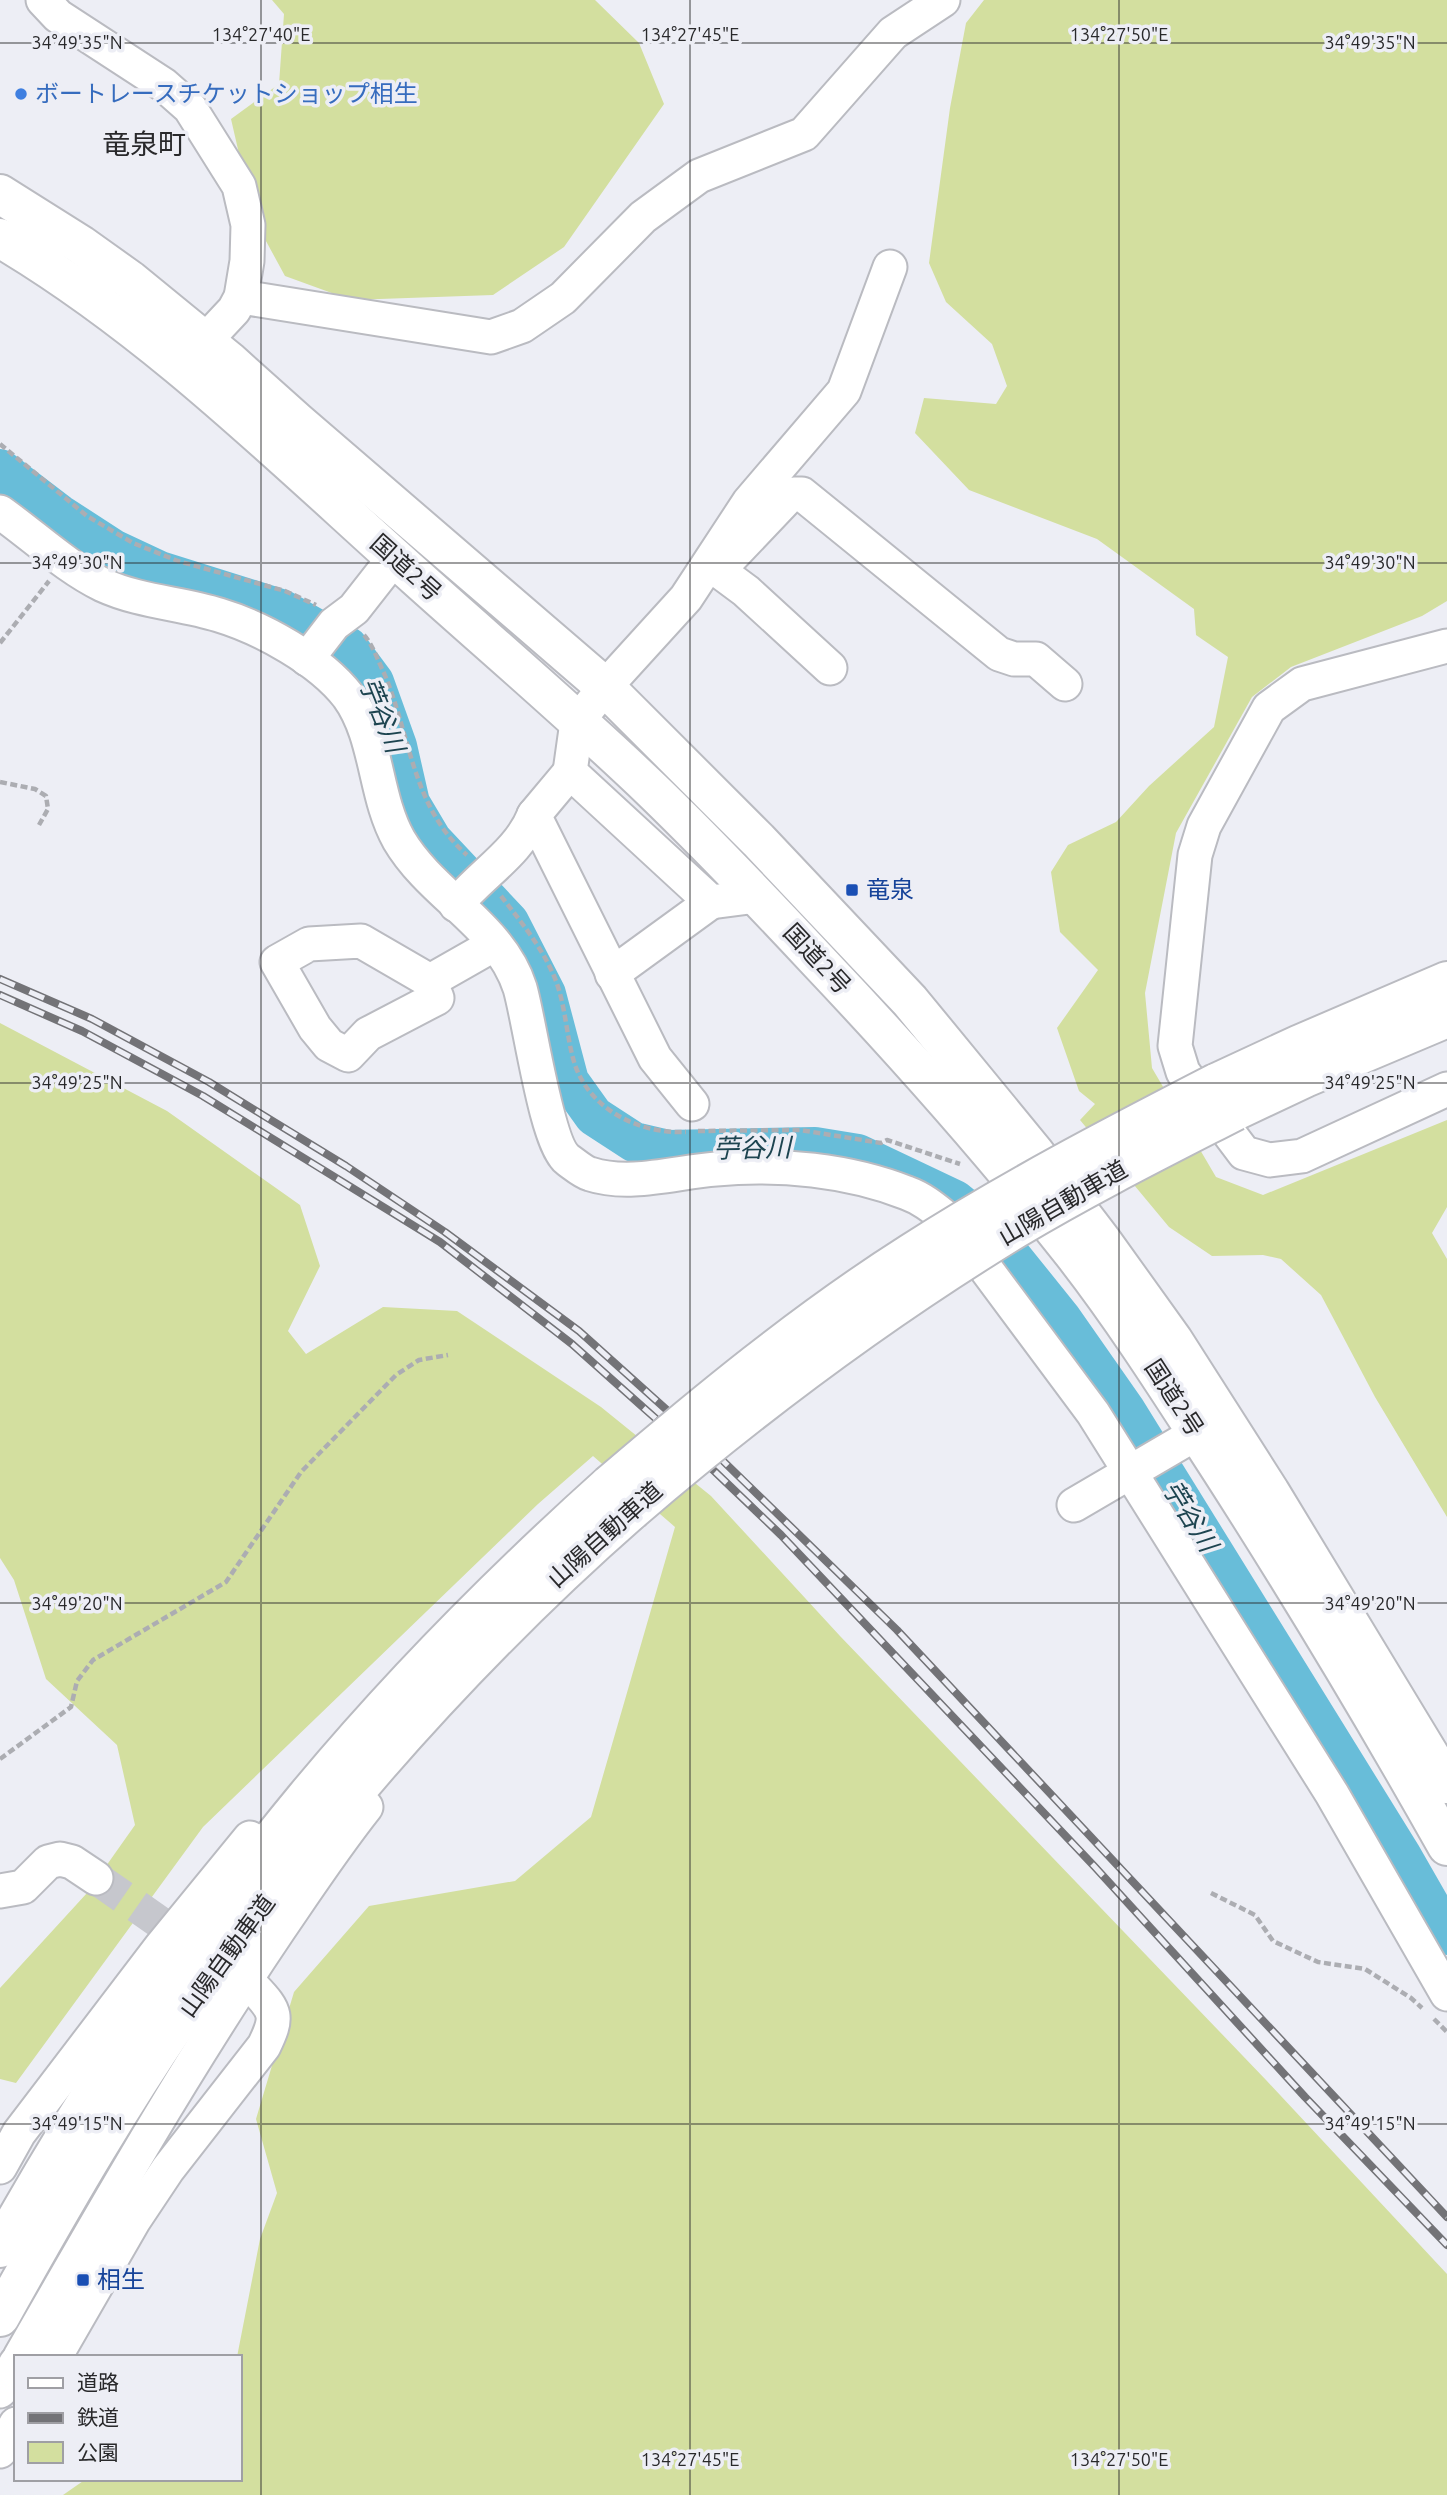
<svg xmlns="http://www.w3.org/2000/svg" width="1447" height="2495" viewBox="0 0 1447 2495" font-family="Ubuntu,'Noto Sans JP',sans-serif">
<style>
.green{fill:#d3df9f}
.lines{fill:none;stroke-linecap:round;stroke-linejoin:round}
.river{stroke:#68bdd9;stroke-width:40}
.minor-tunnel{stroke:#c6c7cd;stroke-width:33;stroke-dasharray:33 17;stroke-linecap:butt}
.minor-casing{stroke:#babbc1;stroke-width:37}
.highway-casing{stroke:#babbc1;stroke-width:42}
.path{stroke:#acadb2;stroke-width:4.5;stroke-dasharray:7 3.5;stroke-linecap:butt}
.minor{stroke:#fff;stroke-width:33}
.highway{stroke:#fff;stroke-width:38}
.rail-casing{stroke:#737377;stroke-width:8}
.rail{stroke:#edeef5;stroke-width:5;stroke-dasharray:16;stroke-linecap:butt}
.highway-bridge-casing{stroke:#babbc1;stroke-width:42;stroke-linecap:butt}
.highway-bridge{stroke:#fff;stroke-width:38}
.ticks{fill:none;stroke:#29292b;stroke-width:2;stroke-opacity:0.45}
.shop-dot{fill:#3f7fe0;stroke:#edeef5;stroke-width:2.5}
.transit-dot{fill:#1a4fb4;stroke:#edeef5;stroke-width:2.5}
.labels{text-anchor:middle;stroke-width:7;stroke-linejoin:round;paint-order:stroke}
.shop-label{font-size:24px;fill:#366cbe;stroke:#edeef5;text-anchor:start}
.street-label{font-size:24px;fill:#29292b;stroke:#edeef5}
.transit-label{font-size:24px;fill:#164399;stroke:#edeef5;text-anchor:start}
.water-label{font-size:26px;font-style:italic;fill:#1d4450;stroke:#edeef5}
.quarter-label{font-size:28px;fill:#29292b;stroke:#edeef5}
.ticks-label{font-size:18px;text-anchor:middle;fill:#29292b;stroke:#edeef5;stroke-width:7;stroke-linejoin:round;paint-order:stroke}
</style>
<rect width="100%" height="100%" fill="#edeef5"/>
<!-- green -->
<g class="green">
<path d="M 272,0 L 595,0 L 639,43 L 664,104 L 564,247 L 493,295 L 351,300 L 285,276 L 254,219 L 231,119 L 279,84 L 284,14 Z"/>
<path d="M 984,0 L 1447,0 L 1447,601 L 1422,616 L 1291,667 L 1252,697 L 1176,833 L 1145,993 L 1152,1068 L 1216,1177 L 1263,1195 L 1447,1120 L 1447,1207 L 1432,1233 L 1447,1259 L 1447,1517 L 1375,1397 L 1321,1295 L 1281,1259 L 1263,1255 L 1212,1256 L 1169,1227 L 1080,1120 L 1095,1104 L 1079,1091 L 1057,1028 L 1098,970 L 1060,932 L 1051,872 L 1068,845 L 1116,822 L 1149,786 L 1214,727 L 1228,657 L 1196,635 L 1194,609 L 1097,539 L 969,490 L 915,433 L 924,398 L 996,404 L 1007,386 L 992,344 L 946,302 L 929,263 L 950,108 L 966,23 Z"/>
<path d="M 0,1023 L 167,1111 L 300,1205 L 320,1266 L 288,1331 L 306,1354 L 383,1307 L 457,1311 L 601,1407 L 711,1496 L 840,1636 L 1266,2080 L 1447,2274 L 1447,2495 L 63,2495 L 86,2479 L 240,2479 L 240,2357 L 237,2357 L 260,2239 L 277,2193 L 256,2119 L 294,1992 L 369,1906 L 515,1881 L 591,1817 L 675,1527 L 593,1456 L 538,1504 L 203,1827 L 16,2083 L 0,2079 L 0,1988 L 87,1893 L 135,1825 L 117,1745 L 46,1679 L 14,1580 L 0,1558 Z"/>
</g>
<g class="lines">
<!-- river -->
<path class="river" d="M 0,469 L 59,514 L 113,549 L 160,571 L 281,609 L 348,647 L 374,682 L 397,746 L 410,803 L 432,840 L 509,922 L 546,994 L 569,1081 L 594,1116 L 634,1142 L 668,1150 L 815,1147 L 858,1154 L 955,1200 L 987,1226 L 1061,1318 L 1126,1411 L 1401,1855 L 1447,1935"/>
<!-- minor-tunnel -->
<path class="minor-tunnel" d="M 96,1878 L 198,1949"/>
<!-- minor casing -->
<g class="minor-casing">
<g id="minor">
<path d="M 43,0 L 58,16 L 164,85 L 190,108 L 239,186 L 248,225 L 247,261 L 241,297 L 234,310 L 205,341"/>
<path d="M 241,297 L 491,337 L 522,326 L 563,298 L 643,217 L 699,176 L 804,134 L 893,33 L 943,0"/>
<path d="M 0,512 C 34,536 66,567 103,585 C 140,602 181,603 219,615 C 262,628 320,660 348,696 C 378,737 374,796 399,840 C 432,896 500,925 520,988 C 530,1022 546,1144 568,1160 C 575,1165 583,1172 590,1174 C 630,1187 676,1172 716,1169 C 778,1163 849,1170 907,1193 C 924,1199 937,1211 951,1222 L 1093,1413 L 1332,1794 L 1447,1994"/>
<path d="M 730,558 L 788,497 L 794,494 L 802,494 L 999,654 L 1014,659 L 1036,659 L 1065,684"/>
<path d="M 715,568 L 746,591 L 830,668"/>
<path d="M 1447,646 L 1302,684 L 1269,708 L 1204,826 L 1195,855 L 1175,1046 L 1183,1072 L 1244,1153 L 1270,1160 L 1302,1156 L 1447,1089"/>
<path d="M 307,659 L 334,624 L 354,609 L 394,558"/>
<path d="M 570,772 L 534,815 L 655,1058 L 692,1104"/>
<path d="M 757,896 L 711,902 L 570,772 L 577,722 L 605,687 L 686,598 L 749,502 L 844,391 L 890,267"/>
<path d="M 456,905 C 481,874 519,853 534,815"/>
<path d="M 612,974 L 711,902"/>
<path d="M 430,981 L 437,998 L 368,1034 L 348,1055 L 329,1045 L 315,1028 L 277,962 L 309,944 L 361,941 L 430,981 L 495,944"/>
<path d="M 1074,1505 L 1197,1433"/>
<path d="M 0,1891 L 23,1887 L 48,1862 L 60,1859 L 72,1862 L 96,1878"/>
<path d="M 0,2167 L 19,2133 L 160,1948 L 250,1838"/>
<path d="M 20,2357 C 103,2212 186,2067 280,1928 C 308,1887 335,1846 366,1807"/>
<path d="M 55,2357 L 134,2220 L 168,2169 L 264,2046 C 278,2017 277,2012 254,1988"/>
<path d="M 0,2391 L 16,2363"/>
<path d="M 0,2451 L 16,2424"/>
</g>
</g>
<!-- highway casing -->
<g class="highway-casing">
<g id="highway">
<path d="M 0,194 L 81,245 L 130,280 L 229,361 L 297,422 L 605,687 L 758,840 L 910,1001 L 1034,1152 L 1102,1241 L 1173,1340 L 1270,1492 L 1447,1784"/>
<path d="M 0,238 C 154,329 283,458 416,577 C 495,648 576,717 652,790 C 710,846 765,904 820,963 C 908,1056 993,1152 1072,1252 C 1126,1321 1173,1396 1221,1470 C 1300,1593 1375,1718 1447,1846"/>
<path d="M 1216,1083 L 1298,1045 L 1447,981"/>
<path d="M 1235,1111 L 1305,1078 L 1447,1018"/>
<path d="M 0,2248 C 89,2089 190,1937 306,1797 C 399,1685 501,1582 609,1485"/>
<path d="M 0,2317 C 63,2204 127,2092 202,1987 C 328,1813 469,1653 631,1511"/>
</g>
</g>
<!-- path -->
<g class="path">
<path d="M 0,444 L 87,516 L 133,543 L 178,561 L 285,591 L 316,605"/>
<path d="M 364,635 C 373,645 378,661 384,673 C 411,737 412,807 467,855"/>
<path d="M 0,643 L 49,581"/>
<path d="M 0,782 L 35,789 L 46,796 L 48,809 L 39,825"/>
<path d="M 501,896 C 521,922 541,946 554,976 C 566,1004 566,1037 575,1065 C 591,1111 641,1134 686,1132"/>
<path d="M 698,1131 L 800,1130 L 881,1143 L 887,1140 L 960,1164"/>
<path d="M 0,1759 L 71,1707 L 77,1681 L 93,1660 L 226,1582 L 301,1472 L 396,1375 L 419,1360 L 448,1355"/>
<path d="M 1211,1893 L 1255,1915 L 1273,1941 L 1318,1962 L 1365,1969 L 1411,1998 L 1422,2008"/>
<path d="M 1434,2019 L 1447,2032"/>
</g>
<!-- minor -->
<use href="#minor" class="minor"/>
<!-- highway -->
<use href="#highway" class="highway"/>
<!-- rail casing -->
<g class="rail-casing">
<g id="rail">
<path d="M 0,979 L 92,1019 L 209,1082 L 346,1166 L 445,1232 L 579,1331 L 718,1456 L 897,1630 L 1447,2217"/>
<path d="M 0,995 L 82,1031 L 203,1096 L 440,1242 L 572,1344 L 709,1466 L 781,1535 L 1094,1866 L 1305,2097 L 1447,2245"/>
</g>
</g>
<!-- rail -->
<use href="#rail" class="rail"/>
<!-- highway-bridge casing -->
<g class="highway-bridge-casing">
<g id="highway-bridge">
<path d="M 609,1485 C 705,1403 804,1321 911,1253 C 1009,1190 1113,1136 1216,1083"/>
<path d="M 631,1511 C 752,1407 879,1312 1015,1229 C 1087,1186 1161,1149 1235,1111"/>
</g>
</g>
<!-- highway-bridge -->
<use href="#highway-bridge" class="highway-bridge"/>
</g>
<!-- ticks -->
<path class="ticks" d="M 261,0 L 261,2495M 690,0 L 690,2495M 1119,0 L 1119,2495M 0,43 L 1447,43M 0,563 L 1447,563M 0,1083 L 1447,1083M 0,1603 L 1447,1603M 0,2124 L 1447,2124"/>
<!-- markers -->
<circle class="shop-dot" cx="21" cy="94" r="7"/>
<g class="transit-dot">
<rect x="845" y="883" width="14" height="14" rx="3.5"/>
<rect x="76" y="2273" width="14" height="14" rx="3.5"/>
</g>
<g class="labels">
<!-- shop labels -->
<g class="shop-label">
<text x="35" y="102">ボートレースチケットショップ相生</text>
</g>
<!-- street labels -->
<g class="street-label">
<text transform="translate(406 568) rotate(42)" y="8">国道2号</text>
<text transform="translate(817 959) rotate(47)" y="8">国道2号</text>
<text transform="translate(1063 1203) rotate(-30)" y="8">山陽自動車道</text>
<text transform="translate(1174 1398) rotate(57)" y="8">国道2号</text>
<text transform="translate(605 1535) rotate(-42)" y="8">山陽自動車道</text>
<text transform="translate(227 1956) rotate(-54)" y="8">山陽自動車道</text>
</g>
<!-- transit labels -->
<g class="transit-label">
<text x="866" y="898">竜泉</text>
<text x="97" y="2288">相生</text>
</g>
<!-- water labels -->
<g class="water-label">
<text transform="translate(382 715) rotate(68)" y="9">苧谷川</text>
<text transform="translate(752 1148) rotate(-1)" y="9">苧谷川</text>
<text transform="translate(1190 1516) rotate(58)" y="9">苧谷川</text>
</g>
<!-- quarter labels -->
<g class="quarter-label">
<text x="144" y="154">竜泉町</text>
</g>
</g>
<g class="ticks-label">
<text x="261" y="41">134°27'40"E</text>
<text x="690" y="41">134°27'45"E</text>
<text x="1119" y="41">134°27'50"E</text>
<text x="77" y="49">34°49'35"N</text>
<text x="1370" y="49">34°49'35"N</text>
<text x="77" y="569">34°49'30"N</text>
<text x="1370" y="569">34°49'30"N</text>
<text x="77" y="1089">34°49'25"N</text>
<text x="1370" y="1089">34°49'25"N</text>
<text x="77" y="1610">34°49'20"N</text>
<text x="1370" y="1610">34°49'20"N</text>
<text x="77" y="2130">34°49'15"N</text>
<text x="1370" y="2130">34°49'15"N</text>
<text x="690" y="2466">134°27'45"E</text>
<text x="1119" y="2466">134°27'50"E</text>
</g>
<!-- legend -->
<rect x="14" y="2355" width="228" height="126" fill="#edeef5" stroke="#9f9fa4" stroke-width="2"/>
<rect x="28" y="2378" width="35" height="10" fill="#ffffff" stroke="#9f9fa4" stroke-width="2"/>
<text x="77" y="2390" font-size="21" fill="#29292b">道路</text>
<rect x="28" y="2413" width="35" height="10" fill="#737377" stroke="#9f9fa4" stroke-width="2"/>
<text x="77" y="2425" font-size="21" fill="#29292b">鉄道</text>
<rect x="28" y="2442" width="35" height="21" fill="#d3df9f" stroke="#9f9fa4" stroke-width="2"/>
<text x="77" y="2460" font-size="21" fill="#29292b">公園</text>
</svg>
